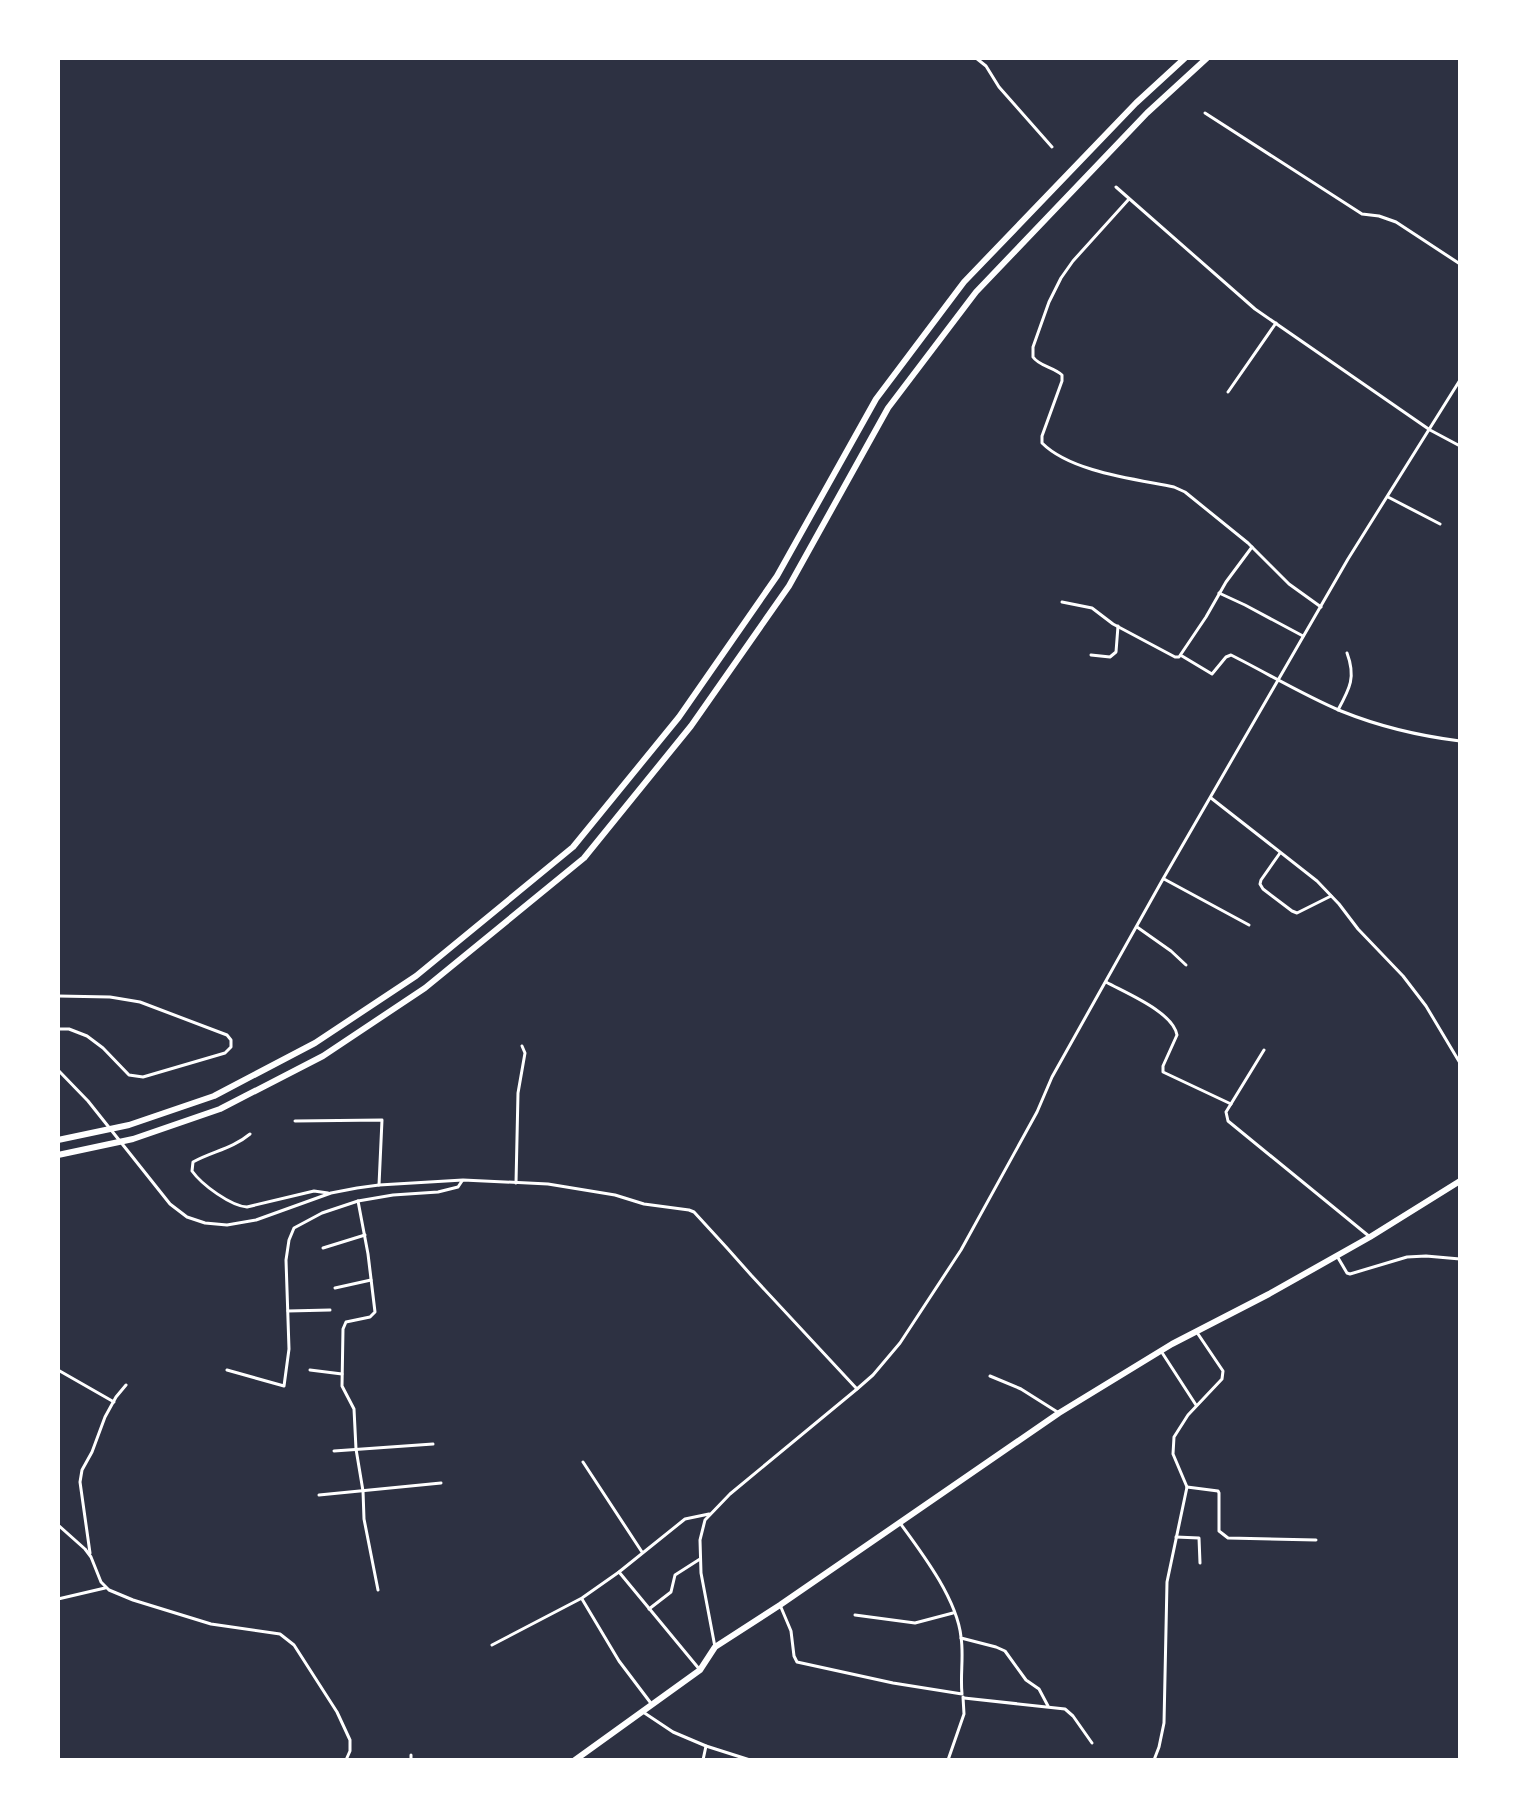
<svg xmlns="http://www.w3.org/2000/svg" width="1518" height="1818" viewBox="0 0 1518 1818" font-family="'Fira Sans Condensed',sans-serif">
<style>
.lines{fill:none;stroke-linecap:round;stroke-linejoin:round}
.minor{stroke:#fff;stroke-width:3}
.trunk{stroke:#fff;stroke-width:6}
.motorway{stroke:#fff;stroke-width:6}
</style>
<rect width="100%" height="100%" fill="#2d3142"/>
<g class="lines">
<!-- minor -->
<g class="minor">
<path d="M 976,58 L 986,66 L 999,87 L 1052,147"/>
<path d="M 1205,113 L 1362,214 L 1379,216 L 1396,222 L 1460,264"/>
<path d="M 1116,187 L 1255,309 L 1430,430 L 1460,446"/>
<path d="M 1129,199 L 1073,261 L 1061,278 L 1049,302 L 1033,347 L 1033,357 C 1039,366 1053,367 1062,375 L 1062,381 L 1042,436 L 1042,443 C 1071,472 1135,479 1174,487 L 1185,492 L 1248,543 L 1289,584 L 1321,607"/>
<path d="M 1228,392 L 1276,323"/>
<path d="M 1388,497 L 1440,524"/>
<path d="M 1219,593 L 1245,605 L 1303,636"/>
<path d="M 1062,602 L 1092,608 L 1113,624 L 1175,657 L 1179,657 L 1206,617 L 1226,582 L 1252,547"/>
<path d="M 1091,655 L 1110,657 L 1116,652 L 1118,626"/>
<path d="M 1182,656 L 1212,674 L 1226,657 L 1231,655 C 1267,673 1303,695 1341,711 C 1378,726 1420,736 1460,741"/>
<path d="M 1338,710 C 1350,688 1356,677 1347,653"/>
<path d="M 1211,798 L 1317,881 L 1339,904 L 1358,929 L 1403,976 L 1426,1006 L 1460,1063"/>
<path d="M 1280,853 L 1261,880 L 1260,884 L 1263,889 L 1292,911 L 1297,913 L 1331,896"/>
<path d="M 1164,879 L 1249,925"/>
<path d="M 1137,927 L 1171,951 L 1186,965"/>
<path d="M 1106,982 C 1126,993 1173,1012 1177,1035 L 1163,1066 L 1163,1072 L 1231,1104"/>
<path d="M 58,996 L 110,997 L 140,1002 L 227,1035 L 231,1040 L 231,1047 L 225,1053 L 143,1077 L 129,1075 L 103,1048 L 87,1036 L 69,1029 L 58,1029"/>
<path d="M 1264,1050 L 1226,1112 L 1228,1121 L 1370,1237"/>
<path d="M 58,1070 L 88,1101 L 170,1204 L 187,1217 L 205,1223 L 227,1225 L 256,1220 L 331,1193 L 357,1188 L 379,1185 L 463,1180 L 548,1184 L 615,1195 L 644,1204 L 689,1210 L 694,1212 L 727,1248 L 751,1275 L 857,1389"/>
<path d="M 295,1121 L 382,1120 L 379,1185"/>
<path d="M 250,1134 C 232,1149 213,1151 193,1162 L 192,1171 C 202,1185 231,1206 247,1207 L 314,1191 L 328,1193"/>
<path d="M 516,1183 L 518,1093 L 525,1053 L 522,1046"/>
<path d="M 358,1201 L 368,1254 L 375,1312 L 370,1317 L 346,1322 L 343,1329 L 342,1386 L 354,1409 L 356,1449 L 363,1491 L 364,1519 L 378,1590"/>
<path d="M 323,1248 L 365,1235"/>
<path d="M 1337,1256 L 1347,1273 L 1350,1274 L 1407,1257 L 1426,1256 L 1460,1259"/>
<path d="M 335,1288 L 371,1280"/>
<path d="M 288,1311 L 330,1310"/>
<path d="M 1161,1351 L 1196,1405"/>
<path d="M 58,1370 L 114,1402"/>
<path d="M 227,1370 L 284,1386 L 289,1349 L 286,1260 L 289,1240 L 294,1228 L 322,1213 L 358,1201 L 393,1195 L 438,1192 L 458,1187 L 462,1181"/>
<path d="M 310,1370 L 342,1374"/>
<path d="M 990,1376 L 1021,1389 L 1059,1413"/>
<path d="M 334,1451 L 433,1444"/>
<path d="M 583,1462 L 642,1552"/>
<path d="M 1187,1487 L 1218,1491 L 1219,1493 L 1219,1531 L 1228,1538 L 1316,1540"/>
<path d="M 319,1495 L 441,1483"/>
<path d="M 58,1525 L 85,1549 L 91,1557 L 101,1582 L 109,1590 L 133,1600 L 211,1624 L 280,1634 L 294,1645 L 337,1712 L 350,1740 L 350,1751 L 346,1760"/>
<path d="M 1176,1537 L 1199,1538 L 1200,1563"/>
<path d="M 90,1553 L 80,1482 L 82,1470 L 92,1452 L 105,1417 L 116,1397 L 126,1385"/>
<path d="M 619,1572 L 700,1670"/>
<path d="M 58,1599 L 105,1588"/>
<path d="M 582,1599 L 619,1661 L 650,1702"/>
<path d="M 780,1605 L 791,1631 L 794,1656 L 797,1662 L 893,1683 L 962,1694 C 960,1675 964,1656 961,1637 C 957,1599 922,1553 900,1523"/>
<path d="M 649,1609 L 671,1592 L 675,1575 L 700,1559"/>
<path d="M 855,1615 L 915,1623 L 953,1613"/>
<path d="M 961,1638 L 996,1647 L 1005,1651 L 1026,1680 L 1039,1689 L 1048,1706"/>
<path d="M 492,1645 L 582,1598 L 619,1572 L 685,1519 L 709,1514"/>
<path d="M 715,1647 L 701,1573 L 700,1540 L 705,1520 L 730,1494 L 857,1389 L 873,1375 L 900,1343 L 961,1250 L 1037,1112 L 1052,1077 L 1163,879 L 1348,559 L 1460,380"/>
<path d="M 964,1698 L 1065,1709 L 1073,1716 L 1092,1743"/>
<path d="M 643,1712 L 673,1732 L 706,1746 L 750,1760"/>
<path d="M 411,1760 L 411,1755"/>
<path d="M 703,1760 L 706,1746"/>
<path d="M 948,1760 L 964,1714 L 963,1697"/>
<path d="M 1154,1760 L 1159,1747 L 1164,1723 L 1167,1582 L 1187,1487 L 1173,1454 L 1174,1437 L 1188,1415 L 1222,1379 L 1223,1371 L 1196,1331"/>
</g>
<!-- trunk -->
<path class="trunk" d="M 575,1760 L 700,1670 L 715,1647 L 780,1605 L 1059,1413 L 1172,1344 L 1269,1294 L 1370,1237 L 1460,1181"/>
<!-- motorway -->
<g class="motorway">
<path d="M 58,1140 L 129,1125 L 214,1096 L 315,1043 L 416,976 L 573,847 L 679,717 L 777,576 L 876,399 L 964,282 L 1136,103 L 1185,58"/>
<path d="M 58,1155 L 133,1139 L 220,1109 L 323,1056 L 425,988 L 584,858 L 691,726 L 789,586 L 888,408 L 976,292 L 1147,113 L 1207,58"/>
</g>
</g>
<!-- border -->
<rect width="1518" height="1818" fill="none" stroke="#ffffff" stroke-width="120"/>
</svg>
